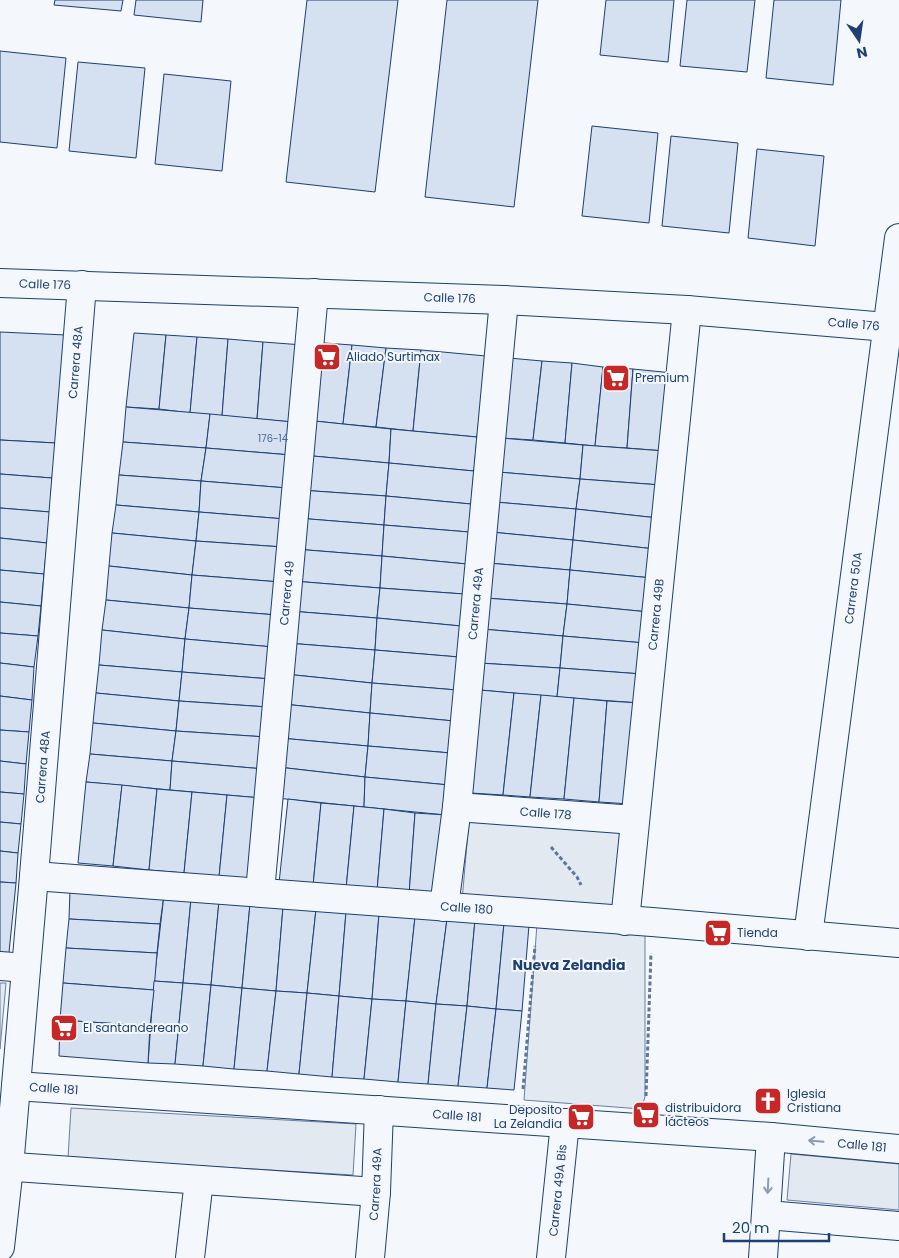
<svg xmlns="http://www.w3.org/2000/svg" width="899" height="1258" viewBox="0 0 899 1258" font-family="Poppins,sans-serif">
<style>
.green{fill:#e3e9f0;stroke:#687fa3}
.building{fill:#d5e0f0;stroke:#1d3f73}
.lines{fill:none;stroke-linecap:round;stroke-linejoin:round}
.street-casing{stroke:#1d3f73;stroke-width:30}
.secondary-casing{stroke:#1d3f73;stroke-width:30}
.path{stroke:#5e769c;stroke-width:3;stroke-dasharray:4 2.5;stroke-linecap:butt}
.street{stroke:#f4f7fb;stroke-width:28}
.secondary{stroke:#f4f7fb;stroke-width:28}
.oneway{stroke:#889bb7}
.labels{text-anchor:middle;stroke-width:4;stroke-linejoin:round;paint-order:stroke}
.number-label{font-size:10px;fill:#4b6792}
.street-label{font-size:12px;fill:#1d3f73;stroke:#f4f7fb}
.poi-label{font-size:12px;fill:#1d3f73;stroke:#f4f7fb;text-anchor:start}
.neighbourhood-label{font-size:14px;font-weight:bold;fill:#1d3f73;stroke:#f4f7fb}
</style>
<rect width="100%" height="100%" fill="#f4f7fb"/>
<!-- green -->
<g class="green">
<path d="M 469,820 L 627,833 L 618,912 L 462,901 Z"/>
<path d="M 537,924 L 645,930 L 645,1097 L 641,1109 L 524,1100 Z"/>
<path d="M 0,983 L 6,983 L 0,1049 Z"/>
<path d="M 71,1108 L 356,1124 L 353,1175 L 68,1158 Z"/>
<path d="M 791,1154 L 899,1164 L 899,1210 L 787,1200 Z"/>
</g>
<!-- building -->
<g class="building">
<path d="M 55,0 L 123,0 L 121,11 L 54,5 Z"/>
<path d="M 136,0 L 203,0 L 201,22 L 134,15 Z"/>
<path d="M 307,0 L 398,0 L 375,192 L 286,182 Z"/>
<path d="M 447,0 L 538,0 L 514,207 L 425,197 Z"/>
<path d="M 606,0 L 674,0 L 668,62 L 600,55 Z"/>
<path d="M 687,0 L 755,0 L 747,72 L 680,66 Z"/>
<path d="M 774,0 L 841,0 L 833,85 L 766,78 Z"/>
<path d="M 0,51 L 66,58 L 57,148 L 0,142 Z"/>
<path d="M 78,62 L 145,68 L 136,158 L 69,151 Z"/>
<path d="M 164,74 L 231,81 L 222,171 L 155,164 Z"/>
<path d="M 592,126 L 658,133 L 649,223 L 582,216 Z"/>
<path d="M 671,136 L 738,143 L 729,233 L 662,226 Z"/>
<path d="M 757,149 L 824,156 L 815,246 L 748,238 Z"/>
<path d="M 0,332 L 66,335 L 56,443 L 0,440 Z"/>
<path d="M 134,333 L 166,335 L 159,409 L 126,407 Z"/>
<path d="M 166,335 L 197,337 L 190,413 L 159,409 Z"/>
<path d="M 197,337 L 228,339 L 222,416 L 190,413 Z"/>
<path d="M 228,339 L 263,342 L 257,419 L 222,416 Z"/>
<path d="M 263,342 L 303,345 L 293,422 L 257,419 Z"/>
<path d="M 311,342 L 352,345 L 343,424 L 305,420 Z"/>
<path d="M 352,345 L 386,348 L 376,427 L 343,424 Z"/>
<path d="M 386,348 L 421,350 L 413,431 L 376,427 Z"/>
<path d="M 421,350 L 486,356 L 477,437 L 413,431 Z"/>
<path d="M 509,358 L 542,361 L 533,440 L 501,438 Z"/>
<path d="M 542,361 L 572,363 L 565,443 L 533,440 Z"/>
<path d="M 572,363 L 603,367 L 595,446 L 565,443 Z"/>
<path d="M 603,367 L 633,369 L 627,448 L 595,446 Z"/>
<path d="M 633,369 L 673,373 L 665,451 L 627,448 Z"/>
<path d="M 126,407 L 210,414 L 206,448 L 123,442 Z"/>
<path d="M 210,414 L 293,422 L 291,455 L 206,448 Z"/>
<path d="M 305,420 L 391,429 L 389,463 L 302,455 Z"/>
<path d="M 391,429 L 477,437 L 474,471 L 389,463 Z"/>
<path d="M 501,438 L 583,445 L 580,479 L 498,472 Z"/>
<path d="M 0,440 L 56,443 L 52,478 L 0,474 Z"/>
<path d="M 123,442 L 206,448 L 201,481 L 119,475 Z"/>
<path d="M 583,445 L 665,451 L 661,485 L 580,479 Z"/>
<path d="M 206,448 L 291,455 L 287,488 L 201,481 Z"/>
<path d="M 302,455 L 389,463 L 386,496 L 300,490 Z"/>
<path d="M 389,463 L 474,471 L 471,504 L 386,496 Z"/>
<path d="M 498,472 L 580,479 L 576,509 L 495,502 Z"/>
<path d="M 0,474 L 52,478 L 50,512 L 0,508 Z"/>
<path d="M 119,475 L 201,481 L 199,512 L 116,505 Z"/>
<path d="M 580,479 L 661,485 L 658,518 L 576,509 Z"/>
<path d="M 201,481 L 287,488 L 285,519 L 199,512 Z"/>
<path d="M 300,490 L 386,496 L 384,525 L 297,518 Z"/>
<path d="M 386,496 L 471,504 L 469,532 L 384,525 Z"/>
<path d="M 495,502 L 576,509 L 573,540 L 491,532 Z"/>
<path d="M 116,505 L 199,512 L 196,541 L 112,533 Z"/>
<path d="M 0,508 L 50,512 L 47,543 L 0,538 Z"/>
<path d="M 576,509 L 658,518 L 655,549 L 573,540 Z"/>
<path d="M 199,512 L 285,519 L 283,547 L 196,541 Z"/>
<path d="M 297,518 L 384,525 L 382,556 L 295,549 Z"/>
<path d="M 384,525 L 469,532 L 467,564 L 382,556 Z"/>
<path d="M 491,532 L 573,540 L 570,570 L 488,563 Z"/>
<path d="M 112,533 L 196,541 L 192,575 L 109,566 Z"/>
<path d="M 0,538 L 47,543 L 44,574 L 0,570 Z"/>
<path d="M 573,540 L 655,549 L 652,578 L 570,570 Z"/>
<path d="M 196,541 L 283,547 L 280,582 L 192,575 Z"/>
<path d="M 295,549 L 382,556 L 380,588 L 293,581 Z"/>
<path d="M 382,556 L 467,564 L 464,594 L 380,588 Z"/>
<path d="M 488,563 L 570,570 L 567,604 L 485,598 Z"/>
<path d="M 109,566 L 192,575 L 189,608 L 106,600 Z"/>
<path d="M 0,570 L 44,574 L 41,606 L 0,602 Z"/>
<path d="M 570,570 L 652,578 L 649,612 L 567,604 Z"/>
<path d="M 192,575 L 280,582 L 277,615 L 189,608 Z"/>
<path d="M 293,581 L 380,588 L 377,618 L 290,611 Z"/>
<path d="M 380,588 L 464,594 L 461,626 L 377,618 Z"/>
<path d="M 485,598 L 567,604 L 563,636 L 482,629 Z"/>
<path d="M 106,600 L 189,608 L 185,639 L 102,630 Z"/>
<path d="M 0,602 L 41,606 L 38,636 L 0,633 Z"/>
<path d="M 567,604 L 649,612 L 645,643 L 563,636 Z"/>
<path d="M 189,608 L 277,615 L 273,647 L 185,639 Z"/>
<path d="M 290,611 L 377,618 L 375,650 L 287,643 Z"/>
<path d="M 377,618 L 461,626 L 459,657 L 375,650 Z"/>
<path d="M 482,629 L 563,636 L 560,668 L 479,663 Z"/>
<path d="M 102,630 L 185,639 L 182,672 L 99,665 Z"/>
<path d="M 0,633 L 38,636 L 34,667 L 0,663 Z"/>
<path d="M 563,636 L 645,643 L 642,674 L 560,668 Z"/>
<path d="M 185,639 L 273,647 L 271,679 L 182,672 Z"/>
<path d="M 287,643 L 375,650 L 372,683 L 285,674 Z"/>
<path d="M 375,650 L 459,657 L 457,690 L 372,683 Z"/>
<path d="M 0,663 L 34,667 L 32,700 L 0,696 Z"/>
<path d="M 479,663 L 560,668 L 557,697 L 480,690 Z"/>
<path d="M 99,665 L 182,672 L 179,701 L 96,693 Z"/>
<path d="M 560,668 L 642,674 L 640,703 L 557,697 Z"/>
<path d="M 182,672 L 271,679 L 268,707 L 179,701 Z"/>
<path d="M 285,674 L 372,683 L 370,713 L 283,704 Z"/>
<path d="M 372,683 L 457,690 L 454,721 L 370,713 Z"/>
<path d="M 480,690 L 514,693 L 503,795 L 471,793 Z"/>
<path d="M 96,693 L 179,701 L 176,731 L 93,723 Z"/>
<path d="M 514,693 L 541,695 L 530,797 L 503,795 Z"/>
<path d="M 541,695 L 574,698 L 564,799 L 530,797 Z"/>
<path d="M 0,696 L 32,700 L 29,732 L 0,730 Z"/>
<path d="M 574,698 L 607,701 L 599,802 L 564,799 Z"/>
<path d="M 179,701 L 268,707 L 266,737 L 176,731 Z"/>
<path d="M 607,701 L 640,703 L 630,804 L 599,802 Z"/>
<path d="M 283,704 L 370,713 L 368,746 L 280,738 Z"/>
<path d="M 370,713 L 454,721 L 451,753 L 368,746 Z"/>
<path d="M 93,723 L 176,731 L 172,761 L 90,754 Z"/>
<path d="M 0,730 L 29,732 L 26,764 L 0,761 Z"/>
<path d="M 176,731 L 266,737 L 264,769 L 172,761 Z"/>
<path d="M 280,738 L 368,746 L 365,777 L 278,767 Z"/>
<path d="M 368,746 L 451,753 L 449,785 L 365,777 Z"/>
<path d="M 90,754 L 172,761 L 170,790 L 86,782 Z"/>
<path d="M 0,761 L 26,764 L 24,794 L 0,792 Z"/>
<path d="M 172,761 L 264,769 L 261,798 L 170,790 Z"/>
<path d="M 278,767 L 365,777 L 364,807 L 276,798 Z"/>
<path d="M 365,777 L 449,785 L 446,815 L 364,807 Z"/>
<path d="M 86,782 L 122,785 L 113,866 L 78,863 Z"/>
<path d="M 122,785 L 157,789 L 149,870 L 113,866 Z"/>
<path d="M 157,789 L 192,792 L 184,873 L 149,870 Z"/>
<path d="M 0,792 L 24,794 L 21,824 L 0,822 Z"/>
<path d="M 192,792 L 227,795 L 219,877 L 184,873 Z"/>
<path d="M 227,795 L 261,798 L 254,879 L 219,877 Z"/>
<path d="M 288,799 L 321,803 L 313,886 L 279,883 Z"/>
<path d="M 321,803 L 354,806 L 346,889 L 313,886 Z"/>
<path d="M 354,806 L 384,809 L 377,891 L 346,889 Z"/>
<path d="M 384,809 L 415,813 L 409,895 L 377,891 Z"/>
<path d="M 415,813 L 446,815 L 439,897 L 409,895 Z"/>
<path d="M 0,822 L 21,824 L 18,853 L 0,851 Z"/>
<path d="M 0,851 L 18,853 L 16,883 L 0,882 Z"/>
<path d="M 0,882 L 16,883 L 8,962 L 0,961 Z"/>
<path d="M 70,890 L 164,895 L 160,924 L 69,919 Z"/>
<path d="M 164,895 L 191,899 L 183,983 L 154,981 Z"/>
<path d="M 191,899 L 219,901 L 211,985 L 183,983 Z"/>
<path d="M 219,901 L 250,904 L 242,988 L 211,985 Z"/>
<path d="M 250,904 L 283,907 L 276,991 L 242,988 Z"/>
<path d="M 283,907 L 316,909 L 307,993 L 276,991 Z"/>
<path d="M 316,909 L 346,912 L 339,996 L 307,993 Z"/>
<path d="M 346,912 L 379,914 L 372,999 L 339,996 Z"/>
<path d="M 379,914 L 415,917 L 406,1001 L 372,999 Z"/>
<path d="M 415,917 L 447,919 L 436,1004 L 406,1001 Z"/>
<path d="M 69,919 L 160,924 L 157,953 L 66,948 Z"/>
<path d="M 447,919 L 475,920 L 467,1006 L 436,1004 Z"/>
<path d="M 475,920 L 504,923 L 496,1009 L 467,1006 Z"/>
<path d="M 504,923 L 529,925 L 522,1011 L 496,1009 Z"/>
<path d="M 66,948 L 157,953 L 154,990 L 63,983 Z"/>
<path d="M 154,981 L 183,983 L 175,1064 L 148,1063 Z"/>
<path d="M 63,983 L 154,990 L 150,1026 L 60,1020 Z"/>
<path d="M 183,983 L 211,985 L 203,1066 L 175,1064 Z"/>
<path d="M 211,985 L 242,988 L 234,1069 L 203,1066 Z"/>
<path d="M 242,988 L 276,991 L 267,1071 L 234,1069 Z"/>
<path d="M 276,991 L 307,993 L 299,1074 L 267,1071 Z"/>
<path d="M 307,993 L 339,996 L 332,1077 L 299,1074 Z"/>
<path d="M 339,996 L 372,999 L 364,1079 L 332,1077 Z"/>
<path d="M 372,999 L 406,1001 L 398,1082 L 364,1079 Z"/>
<path d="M 406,1001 L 436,1004 L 428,1084 L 398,1082 Z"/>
<path d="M 436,1004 L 467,1006 L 458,1086 L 428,1084 Z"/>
<path d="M 467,1006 L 496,1009 L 487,1088 L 458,1086 Z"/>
<path d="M 496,1009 L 522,1011 L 514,1090 L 487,1088 Z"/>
<path d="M 60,1020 L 150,1026 L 148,1063 L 59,1056 Z"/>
</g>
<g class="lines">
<!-- street casing -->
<g class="street-casing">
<g id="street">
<path id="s1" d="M 457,807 L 635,820"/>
<path id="s2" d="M 34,876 L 652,922 L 899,943"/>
<path id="s3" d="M 260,892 L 314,293"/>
<path id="s4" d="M 444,907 L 457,807 L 504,300"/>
<path id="s5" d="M 625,921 L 687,310"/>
<path id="s6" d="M 808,936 L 899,238"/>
<path d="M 0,966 L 26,968"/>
<path id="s7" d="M 16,1086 L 771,1137 L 899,1149"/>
<path d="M 0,1166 L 376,1192"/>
<path d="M 767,1215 L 899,1226"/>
<path id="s8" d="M 0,1247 L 9,1167 L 34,876 L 82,285"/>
<path d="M 190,1258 L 199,1180"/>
<path id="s9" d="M 370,1258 L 376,1192 L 379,1110"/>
<path id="s10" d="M 551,1258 L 565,1123"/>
<path d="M 763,1258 L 771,1137"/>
</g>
</g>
<!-- secondary casing -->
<g class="secondary-casing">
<g id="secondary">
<path id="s11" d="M 0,283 L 504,300 L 687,310 L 899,328"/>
</g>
</g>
<!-- path -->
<g class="path">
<path d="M 551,847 L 577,877 L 581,885"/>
<path d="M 523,1089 L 535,946"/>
<path d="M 646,1096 L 651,953"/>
</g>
<!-- street -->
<use href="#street" class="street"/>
<!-- secondary -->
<use href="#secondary" class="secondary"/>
</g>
<!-- one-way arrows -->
<defs><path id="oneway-shaft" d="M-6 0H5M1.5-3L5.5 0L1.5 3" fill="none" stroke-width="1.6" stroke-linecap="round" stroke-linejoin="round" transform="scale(1.25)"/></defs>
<g class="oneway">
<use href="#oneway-shaft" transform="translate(816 1141) rotate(-175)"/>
<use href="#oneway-shaft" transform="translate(768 1186) rotate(93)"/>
</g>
<!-- icons -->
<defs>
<g id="supermarket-square" transform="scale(1.4375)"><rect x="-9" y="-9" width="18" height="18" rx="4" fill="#c62828" stroke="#f4f7fb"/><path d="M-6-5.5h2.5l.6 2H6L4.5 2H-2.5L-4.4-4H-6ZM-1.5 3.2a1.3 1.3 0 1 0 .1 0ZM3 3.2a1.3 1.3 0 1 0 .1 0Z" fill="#fff"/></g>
<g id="church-square" transform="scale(1.4375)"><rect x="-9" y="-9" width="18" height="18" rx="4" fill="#c62828" stroke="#f4f7fb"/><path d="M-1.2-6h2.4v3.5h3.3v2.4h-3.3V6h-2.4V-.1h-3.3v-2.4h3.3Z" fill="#fff"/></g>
</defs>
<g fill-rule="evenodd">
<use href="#supermarket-square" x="327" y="357"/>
<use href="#supermarket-square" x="616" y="378"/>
<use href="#supermarket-square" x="718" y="933"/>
<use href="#supermarket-square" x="64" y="1028"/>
<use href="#church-square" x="768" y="1101"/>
<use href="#supermarket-square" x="646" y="1115"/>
<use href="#supermarket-square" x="581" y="1117"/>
</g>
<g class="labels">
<!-- number labels -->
<g class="number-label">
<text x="273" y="442">176-14</text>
</g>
<!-- street labels -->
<g class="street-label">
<text dy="4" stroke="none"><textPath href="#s11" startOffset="45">Calle 176</textPath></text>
<text dy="4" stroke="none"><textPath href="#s11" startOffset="450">Calle 176</textPath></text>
<text dy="4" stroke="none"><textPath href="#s11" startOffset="855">Calle 176</textPath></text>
<text dy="4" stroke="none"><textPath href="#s8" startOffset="888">Carrera 48A</textPath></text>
<text dy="4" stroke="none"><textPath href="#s6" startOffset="351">Carrera 50A</textPath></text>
<text dy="4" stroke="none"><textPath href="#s3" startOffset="300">Carrera 49</textPath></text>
<text dy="4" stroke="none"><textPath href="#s4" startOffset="305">Carrera 49A</textPath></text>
<text dy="4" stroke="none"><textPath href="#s5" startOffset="308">Carrera 49B</textPath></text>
<text dy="4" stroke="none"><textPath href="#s8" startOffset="482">Carrera 48A</textPath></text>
<text dy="4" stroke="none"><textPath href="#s1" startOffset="89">Calle 178</textPath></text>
<text dy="4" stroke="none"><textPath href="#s2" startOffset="434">Calle 180</textPath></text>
<text dy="4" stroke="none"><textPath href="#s7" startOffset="38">Calle 181</textPath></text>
<text dy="4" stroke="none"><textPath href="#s7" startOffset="442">Calle 181</textPath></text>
<text dy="4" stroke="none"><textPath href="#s7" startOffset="848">Calle 181</textPath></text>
<text dy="4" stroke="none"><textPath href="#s9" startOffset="74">Carrera 49A</textPath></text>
<text dy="4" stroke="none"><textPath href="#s10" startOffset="68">Carrera 49A Bis</textPath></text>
</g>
<!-- poi labels -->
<g class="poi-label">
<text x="346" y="361">Aliado Surtimax</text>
<text x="635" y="382">Premium</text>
<text x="737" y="937">Tienda</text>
<text x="83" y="1032">El santandereano</text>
<text x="787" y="1098">Iglesia<tspan x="787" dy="14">Cristiana</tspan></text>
<text x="665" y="1112">distribuidora<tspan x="665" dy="14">lácteos</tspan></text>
<text x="562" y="1114" text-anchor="end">Deposito<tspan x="562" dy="14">La Zelandia</tspan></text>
</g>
<!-- neighbourhood labels -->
<g class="neighbourhood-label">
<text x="569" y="970">Nueva Zelandia</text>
</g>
</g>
<!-- north arrow -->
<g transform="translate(859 40) rotate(167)" stroke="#f4f7fb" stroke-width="4" paint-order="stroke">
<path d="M0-4L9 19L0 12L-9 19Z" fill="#1d3f73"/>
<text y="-8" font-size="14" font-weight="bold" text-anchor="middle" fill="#1d3f73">N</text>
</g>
<!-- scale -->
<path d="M724 1233v8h105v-8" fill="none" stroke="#1d3f73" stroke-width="2.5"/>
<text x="732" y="1233" font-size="15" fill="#1d3f73" stroke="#f4f7fb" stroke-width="4" paint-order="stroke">20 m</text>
</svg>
